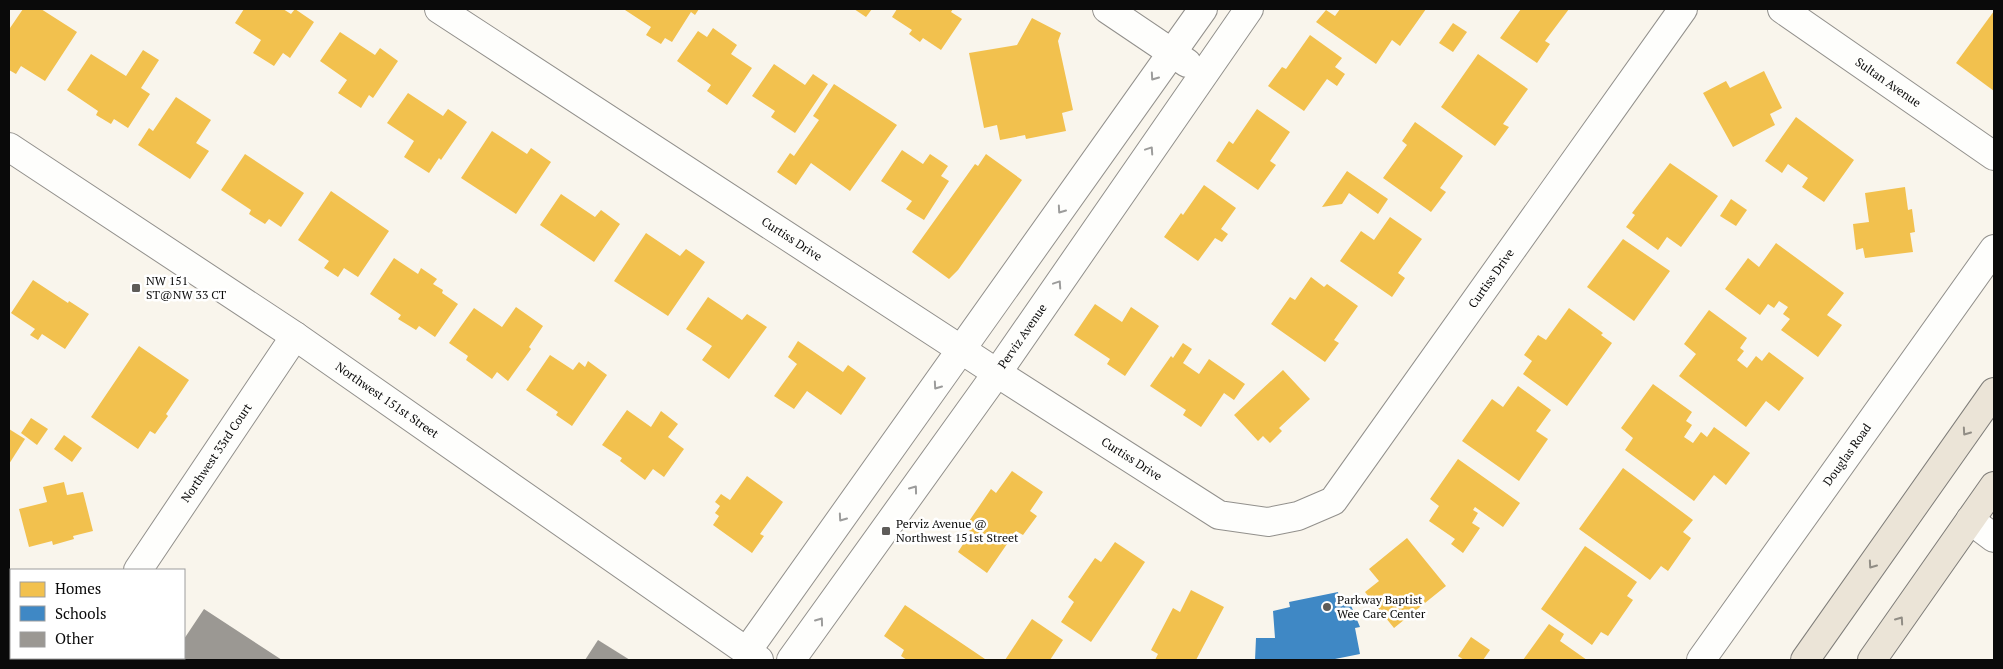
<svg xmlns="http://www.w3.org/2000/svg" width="2003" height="669" viewBox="0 0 2003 669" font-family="'PT Serif',serif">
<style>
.homes{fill:#f2c14e}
.schools{fill:#3f88c5}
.building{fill:#9b9893}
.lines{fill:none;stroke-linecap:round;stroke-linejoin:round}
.minor-casing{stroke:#92908c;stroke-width:30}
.major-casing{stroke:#7f7d79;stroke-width:30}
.minor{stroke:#fefefc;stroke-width:28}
.major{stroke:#ebe4d7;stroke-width:28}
.oneway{stroke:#9c9c9b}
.oneway2{stroke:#918d85}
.poi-dot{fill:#5e5c59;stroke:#fff;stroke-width:2}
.labels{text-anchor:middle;stroke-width:5;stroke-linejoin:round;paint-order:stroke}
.street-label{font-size:12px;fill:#0a0a0a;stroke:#fff}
.poi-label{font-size:12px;fill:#0a0a0a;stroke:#fff;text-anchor:start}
</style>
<rect width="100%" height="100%" fill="#f9f5ec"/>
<!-- homes -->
<g class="homes">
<path d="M 23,9 L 41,9 L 77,32 L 45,81 L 21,66 L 16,74 L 9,70 L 9,27 L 10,28 Z"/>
<path d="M 244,9 L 283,9 L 291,14 L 295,9 L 314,22 L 290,58 L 283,53 L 274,66 L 253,53 L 261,40 L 235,23 Z"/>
<path d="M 626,9 L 699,9 L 695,15 L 691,12 L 672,42 L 665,38 L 661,44 L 646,35 L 651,27 L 625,10 Z"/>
<path d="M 854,9 L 872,9 L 866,17 Z"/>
<path d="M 897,9 L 953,9 L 951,12 L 962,19 L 941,50 L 923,38 L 920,42 L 909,34 L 912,30 L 892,17 Z"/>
<path d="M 1340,9 L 1426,9 L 1400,46 L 1392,40 L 1376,64 L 1316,22 L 1326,10 L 1335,16 Z"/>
<path d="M 1521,9 L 1569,9 L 1545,41 L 1550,44 L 1537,63 L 1500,38 Z"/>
<path d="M 1994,11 L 1994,91 L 1956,63 Z"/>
<path d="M 1032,18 L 1061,33 L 1058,41 L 1073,110 L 1062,113 L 1066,131 L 1026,139 L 1025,135 L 1000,140 L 997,125 L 984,128 L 969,53 L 1017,45 Z"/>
<path d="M 1453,23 L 1467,32 L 1453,52 L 1439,43 Z"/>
<path d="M 713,28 L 737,45 L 731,54 L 752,68 L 727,105 L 707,91 L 711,85 L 677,61 L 698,31 L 707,37 Z"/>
<path d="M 340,32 L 375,55 L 380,48 L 398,61 L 373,98 L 369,95 L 361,108 L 338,93 L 347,80 L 320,61 Z"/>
<path d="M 1310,35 L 1342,58 L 1335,67 L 1345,74 L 1337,86 L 1327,79 L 1304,111 L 1268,86 L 1282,67 L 1286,69 Z"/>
<path d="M 143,50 L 159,60 L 141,88 L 150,94 L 128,128 L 114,119 L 111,124 L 96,115 L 98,111 L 67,90 L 91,54 L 126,76 Z"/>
<path d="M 1478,54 L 1528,89 L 1503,124 L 1509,127 L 1495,146 L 1441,107 Z"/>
<path d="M 774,64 L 805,85 L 813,74 L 828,84 L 795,133 L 771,117 L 775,111 L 752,96 Z"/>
<path d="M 1764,71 L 1782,108 L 1770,114 L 1775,125 L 1733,147 L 1703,93 L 1726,81 L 1730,88 Z"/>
<path d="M 834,84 L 897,125 L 850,191 L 811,163 L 796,185 L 777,172 L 790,153 L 794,156 L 819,120 L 813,116 Z"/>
<path d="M 408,93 L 443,116 L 448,109 L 467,122 L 441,160 L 439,158 L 429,173 L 404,157 L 414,141 L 387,123 Z"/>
<path d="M 176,97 L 211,120 L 196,143 L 209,151 L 190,179 L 138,145 L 149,128 L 153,131 Z"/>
<path d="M 1257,109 L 1290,132 L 1270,161 L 1276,165 L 1258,190 L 1216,161 L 1229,141 L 1233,144 Z"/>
<path d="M 1796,117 L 1854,160 L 1824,202 L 1802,187 L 1808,178 L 1788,164 L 1782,173 L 1765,161 Z"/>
<path d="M 1415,122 L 1463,156 L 1440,188 L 1446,192 L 1431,212 L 1383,178 L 1407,145 L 1402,141 Z"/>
<path d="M 492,131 L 527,154 L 531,148 L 551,162 L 516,214 L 461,178 Z"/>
<path d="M 902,150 L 923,164 L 930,154 L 948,166 L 941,176 L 949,181 L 924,220 L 906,209 L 912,201 L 881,181 Z"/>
<path d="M 245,154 L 304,193 L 281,227 L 269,219 L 265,224 L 249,214 L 251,210 L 221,190 Z"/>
<path d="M 986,154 L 1022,180 L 958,270 L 949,279 L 912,252 L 975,164 L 978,166 Z"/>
<path d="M 1670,163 L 1718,196 L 1681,247 L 1667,237 L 1658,250 L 1626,227 L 1635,215 L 1632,213 Z"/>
<path d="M 1347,171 L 1388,199 L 1378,214 L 1349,193 L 1342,204 L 1322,207 Z"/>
<path d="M 1204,185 L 1236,208 L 1221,229 L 1228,234 L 1222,242 L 1215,238 L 1198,261 L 1164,237 L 1181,213 L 1183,215 Z"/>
<path d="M 1905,187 L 1908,210 L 1912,209 L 1915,232 L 1910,233 L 1913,252 L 1865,258 L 1863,248 L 1856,250 L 1853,224 L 1869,222 L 1865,193 Z"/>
<path d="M 331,191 L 389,231 L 358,277 L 344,268 L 338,277 L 324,268 L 329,261 L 298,240 Z"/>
<path d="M 561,194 L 595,217 L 601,210 L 620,224 L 594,262 L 540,225 Z"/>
<path d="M 1731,199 L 1747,210 L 1736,226 L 1720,216 Z"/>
<path d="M 1390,217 L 1422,239 L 1398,273 L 1405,278 L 1392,297 L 1340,261 L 1361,231 L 1374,240 Z"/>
<path d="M 646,233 L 680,256 L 686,249 L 705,262 L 668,316 L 614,281 Z"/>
<path d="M 1623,239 L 1670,271 L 1634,321 L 1587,287 Z"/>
<path d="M 1776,243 L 1844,293 L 1827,315 L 1842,325 L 1818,357 L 1781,330 L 1790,319 L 1783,314 L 1788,307 L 1779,301 L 1774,308 L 1768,304 L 1760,315 L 1725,289 L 1748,258 L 1759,267 Z"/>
<path d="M 394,258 L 418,274 L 421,268 L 437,279 L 433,284 L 443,290 L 442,293 L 458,304 L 435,337 L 419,326 L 416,330 L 398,319 L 401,315 L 370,294 Z"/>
<path d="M 1311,277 L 1324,287 L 1327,284 L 1358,306 L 1334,340 L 1339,343 L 1325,362 L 1271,324 L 1290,297 L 1295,300 Z"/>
<path d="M 33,280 L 68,303 L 69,301 L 89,314 L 65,349 L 42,334 L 38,340 L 30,335 L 35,329 L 11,313 Z"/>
<path d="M 708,297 L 742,320 L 747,314 L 767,327 L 729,379 L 702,360 L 712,346 L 686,329 Z"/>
<path d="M 1095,304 L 1122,322 L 1131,307 L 1159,326 L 1125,376 L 1107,364 L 1110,359 L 1074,335 Z"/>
<path d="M 516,307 L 543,326 L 529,347 L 531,349 L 508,381 L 497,372 L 492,379 L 466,360 L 468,356 L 449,343 L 474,308 L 502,327 Z"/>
<path d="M 1569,308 L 1603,333 L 1601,335 L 1612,343 L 1567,406 L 1523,374 L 1532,361 L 1524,355 L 1538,335 L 1546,340 Z"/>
<path d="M 1709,310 L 1747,338 L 1740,348 L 1744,351 L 1737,360 L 1747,368 L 1756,356 L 1762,361 L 1769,352 L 1804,378 L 1779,411 L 1766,401 L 1746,427 L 1679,376 L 1696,354 L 1684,344 Z"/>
<path d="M 798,341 L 843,372 L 848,365 L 866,378 L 841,415 L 807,391 L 794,409 L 774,396 L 797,364 L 788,357 Z"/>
<path d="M 1183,343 L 1192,349 L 1183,363 L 1199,374 L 1209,359 L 1245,384 L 1234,400 L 1224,393 L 1201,427 L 1183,415 L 1186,410 L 1150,386 L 1171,356 L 1173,358 Z"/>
<path d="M 139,346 L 189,380 L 166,414 L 168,416 L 155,434 L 150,431 L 138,449 L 91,417 Z"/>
<path d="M 550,355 L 573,370 L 579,362 L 585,367 L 588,361 L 607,375 L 572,426 L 556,415 L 558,412 L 526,390 Z"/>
<path d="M 1283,370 L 1310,399 L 1279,428 L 1282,431 L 1270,443 L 1263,436 L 1258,441 L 1234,415 Z"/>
<path d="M 1653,384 L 1692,412 L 1686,421 L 1692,425 L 1684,437 L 1693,443 L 1701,432 L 1707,437 L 1714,427 L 1750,453 L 1726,485 L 1714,475 L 1694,501 L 1625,450 L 1633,438 L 1621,428 Z"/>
<path d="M 1518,386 L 1551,410 L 1536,431 L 1548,439 L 1519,481 L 1462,441 L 1492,399 L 1503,407 Z"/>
<path d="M 627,410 L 651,427 L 661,411 L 678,424 L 668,437 L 684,449 L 664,477 L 653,469 L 645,480 L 620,461 L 622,458 L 602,445 Z"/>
<path d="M 31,418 L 48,429 L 37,445 L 21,433 Z"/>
<path d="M 9,429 L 25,439 L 9,464 Z"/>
<path d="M 64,435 L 82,448 L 72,462 L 54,449 Z"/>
<path d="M 1458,459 L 1520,503 L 1503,527 L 1475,507 L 1473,510 L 1478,513 L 1472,523 L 1480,528 L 1463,553 L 1451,544 L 1455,539 L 1429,521 L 1439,506 L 1430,499 Z"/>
<path d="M 1623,468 L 1693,520 L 1683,532 L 1691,538 L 1668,571 L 1661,566 L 1650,580 L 1579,529 Z"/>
<path d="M 1012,471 L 1043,492 L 1030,511 L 1037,516 L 1023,535 L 1016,531 L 987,573 L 958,552 L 971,532 L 965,527 L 991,489 L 996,493 Z"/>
<path d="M 747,476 L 783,502 L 760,534 L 764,536 L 752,553 L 713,525 L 719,516 L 715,513 L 720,506 L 715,502 L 721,494 L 730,500 Z"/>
<path d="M 64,482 L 67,495 L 83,492 L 93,531 L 73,536 L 74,539 L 53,545 L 52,541 L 29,547 L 19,509 L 47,502 L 43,487 Z"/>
<path d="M 1407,538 L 1446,586 L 1394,628 L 1365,592 L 1379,581 L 1369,569 Z"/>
<path d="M 1115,542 L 1145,562 L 1091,642 L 1061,622 L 1074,602 L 1068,597 L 1095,558 L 1101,562 Z"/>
<path d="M 1585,546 L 1637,582 L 1627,596 L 1633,600 L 1608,636 L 1601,632 L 1592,645 L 1541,609 Z"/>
<path d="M 1191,590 L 1224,607 L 1196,660 L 1155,660 L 1158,654 L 1151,650 L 1173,608 L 1180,612 Z"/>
<path d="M 905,605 L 985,659 L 984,660 L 907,660 L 901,656 L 904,650 L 884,636 Z"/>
<path d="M 1032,619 L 1063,640 L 1050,660 L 1005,660 Z"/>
<path d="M 1549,624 L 1564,634 L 1560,641 L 1587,660 L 1523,660 Z"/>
<path d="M 1471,637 L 1490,650 L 1483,660 L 1464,660 L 1458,656 Z"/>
</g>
<!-- schools -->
<path class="schools" d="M 1338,592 L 1339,598 L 1347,596 L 1360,627 L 1355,628 L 1360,654 L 1330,660 L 1255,660 L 1256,638 L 1275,638 L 1273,611 L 1290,607 L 1289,602 Z"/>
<!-- building -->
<g class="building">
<path d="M 204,609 L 282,660 L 170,660 L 172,658 L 184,658 L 184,639 Z"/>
<path d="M 598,640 L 630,660 L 585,660 Z"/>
</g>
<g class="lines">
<!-- minor casing -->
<g class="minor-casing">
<g id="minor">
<path id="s1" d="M 439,9 L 997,373 L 1219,515 L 1268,522 L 1298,516 L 1333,501 L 1683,9"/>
<path d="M 1107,9 L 1187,63"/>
<path id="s2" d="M 1782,9 L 1994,156"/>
<path id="s3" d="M 9,147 L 295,336 L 759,660"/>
<path d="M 1970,520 L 1994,538"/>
<path id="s4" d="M 138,570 L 295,336"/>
<path d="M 9,622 L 11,624"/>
<path d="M 747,651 L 1203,9"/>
<path d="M 62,658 L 65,660"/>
<path id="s5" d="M 791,660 L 997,373 L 1249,9"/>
<path id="s6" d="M 1701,660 L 1994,249"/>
</g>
</g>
<!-- major casing -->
<g class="major-casing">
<g id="major">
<path d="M 1805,660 L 1994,392"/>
<path d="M 1872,660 L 1994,486"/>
</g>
</g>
<!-- minor -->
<use href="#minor" class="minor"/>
<!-- major -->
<use href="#major" class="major"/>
</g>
<!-- one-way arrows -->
<defs><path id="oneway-chevron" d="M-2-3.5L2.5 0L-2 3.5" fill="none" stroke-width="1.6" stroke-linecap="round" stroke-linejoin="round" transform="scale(1.25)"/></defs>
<g class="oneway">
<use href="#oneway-chevron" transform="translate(1154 77) rotate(125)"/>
<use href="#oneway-chevron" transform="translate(1150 150) rotate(-56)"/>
<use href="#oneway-chevron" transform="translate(1061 210) rotate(125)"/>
<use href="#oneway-chevron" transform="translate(1058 284) rotate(-56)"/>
<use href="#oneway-chevron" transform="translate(937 386) rotate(125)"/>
<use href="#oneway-chevron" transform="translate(914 489) rotate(-54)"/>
<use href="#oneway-chevron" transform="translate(842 518) rotate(125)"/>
<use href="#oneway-chevron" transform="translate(820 621) rotate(-54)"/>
</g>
<g class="oneway2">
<use href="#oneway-chevron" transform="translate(1966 432) rotate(125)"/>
<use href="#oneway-chevron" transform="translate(1872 565) rotate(125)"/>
<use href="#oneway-chevron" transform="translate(1900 620) rotate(-55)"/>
</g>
<!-- markers -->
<g class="poi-dot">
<rect x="131" y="283" width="10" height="10" rx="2.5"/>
<rect x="881" y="526" width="10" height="10" rx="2.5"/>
<circle cx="1327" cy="607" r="5"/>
</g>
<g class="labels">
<!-- street labels -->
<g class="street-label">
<text dy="4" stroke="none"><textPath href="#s2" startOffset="129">Sultan Avenue</textPath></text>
<text dy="4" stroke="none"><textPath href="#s1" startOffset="421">Curtiss Drive</textPath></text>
<text dy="4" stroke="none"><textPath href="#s1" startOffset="1321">Curtiss Drive</textPath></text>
<text dy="4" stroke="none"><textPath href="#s5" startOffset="398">Perviz Avenue</textPath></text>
<text dy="4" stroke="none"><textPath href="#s3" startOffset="455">Northwest 151st Street</textPath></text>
<text dy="4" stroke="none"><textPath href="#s4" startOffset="141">Northwest 33rd Court</textPath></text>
<text dy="4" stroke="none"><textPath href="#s6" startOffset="252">Douglas Road</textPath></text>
<text dy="4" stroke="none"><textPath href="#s1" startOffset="826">Curtiss Drive</textPath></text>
</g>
<!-- poi labels -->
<g class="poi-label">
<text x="146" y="285">NW 151<tspan x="146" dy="14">ST@NW 33 CT</tspan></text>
<text x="896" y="528">Perviz Avenue @<tspan x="896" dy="14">Northwest 151st Street</tspan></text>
<text x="1337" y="604">Parkway Baptist<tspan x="1337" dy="14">Wee Care Center</tspan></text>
</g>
</g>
<!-- border -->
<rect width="2003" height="669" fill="none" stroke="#0a0a0a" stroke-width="20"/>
<!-- legend -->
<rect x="10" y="569" width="175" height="90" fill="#ffffff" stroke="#9d9d9d"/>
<rect x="20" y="582" width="25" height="15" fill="#f2c14e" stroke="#9d9d9d"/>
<text x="55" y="594" font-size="15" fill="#0a0a0a">Homes</text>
<rect x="20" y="606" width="25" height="15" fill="#3f88c5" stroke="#9d9d9d"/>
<text x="55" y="619" font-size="15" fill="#0a0a0a">Schools</text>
<rect x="20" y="632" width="25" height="15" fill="#9b9893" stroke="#9d9d9d"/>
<text x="55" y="644" font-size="15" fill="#0a0a0a">Other</text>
</svg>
